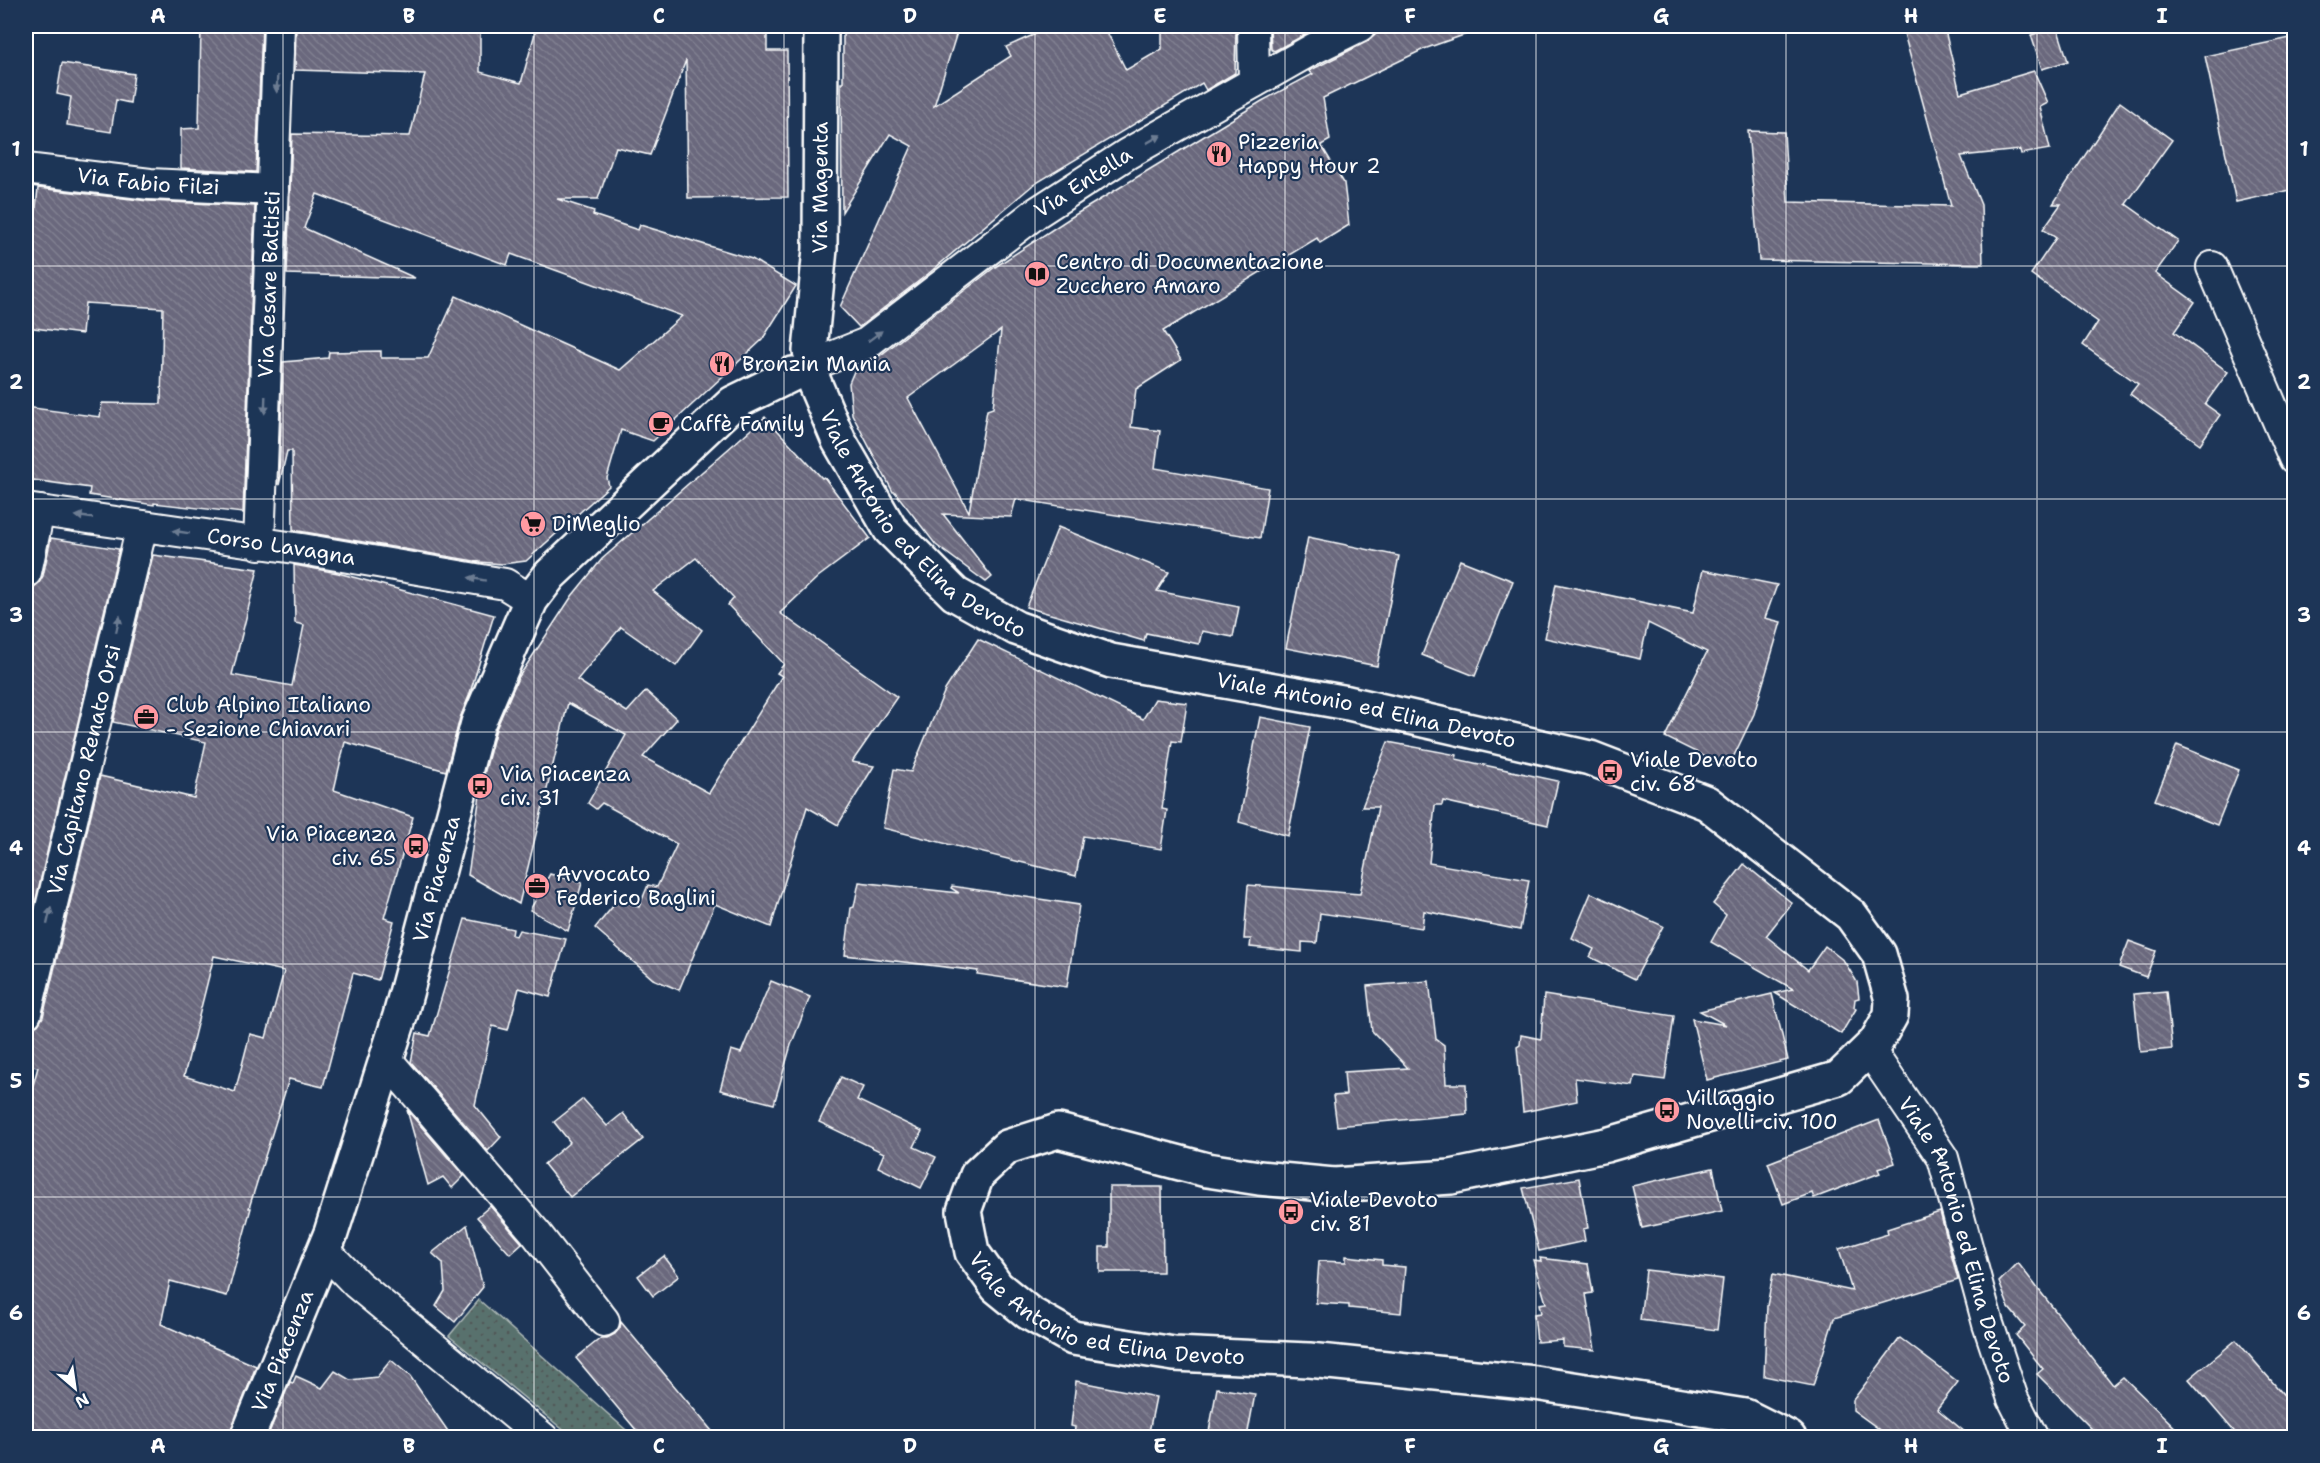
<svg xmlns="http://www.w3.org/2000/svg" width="2320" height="1463" viewBox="0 0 2320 1463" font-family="'Shantell Sans',sans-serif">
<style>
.grass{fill:url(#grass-dots);stroke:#acb8b6;stroke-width:1.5}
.building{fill:url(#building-back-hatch);stroke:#fff;stroke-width:1.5;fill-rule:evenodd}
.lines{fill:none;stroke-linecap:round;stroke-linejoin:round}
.minor-casing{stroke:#fff;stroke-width:34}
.tertiary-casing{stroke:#fff;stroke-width:38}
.minor{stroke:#1d3557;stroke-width:30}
.tertiary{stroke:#1d3557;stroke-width:33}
.oneway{fill:#6c7c92}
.grid{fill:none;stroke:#fff;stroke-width:1.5;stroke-opacity:0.55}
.labels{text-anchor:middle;stroke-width:4.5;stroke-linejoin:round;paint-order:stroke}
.poi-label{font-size:21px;fill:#fff;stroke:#1d3557;text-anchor:start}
.street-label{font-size:21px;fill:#fff;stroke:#1d3557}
.neatline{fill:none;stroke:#fff;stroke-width:2}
.grid-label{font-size:20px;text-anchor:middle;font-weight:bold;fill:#fff}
</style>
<defs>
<pattern id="grass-dots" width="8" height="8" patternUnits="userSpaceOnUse" patternTransform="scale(1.5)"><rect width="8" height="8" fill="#59716d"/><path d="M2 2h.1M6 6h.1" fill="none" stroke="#515958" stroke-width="1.8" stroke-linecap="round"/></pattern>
<pattern id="building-back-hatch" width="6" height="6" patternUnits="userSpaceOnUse" patternTransform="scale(1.5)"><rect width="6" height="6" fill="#6a687d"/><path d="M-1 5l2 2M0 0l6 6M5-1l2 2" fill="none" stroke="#807f90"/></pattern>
</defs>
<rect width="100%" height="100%" fill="#1d3557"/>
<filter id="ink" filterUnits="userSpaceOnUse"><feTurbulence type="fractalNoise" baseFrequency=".0167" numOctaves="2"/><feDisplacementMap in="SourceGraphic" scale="12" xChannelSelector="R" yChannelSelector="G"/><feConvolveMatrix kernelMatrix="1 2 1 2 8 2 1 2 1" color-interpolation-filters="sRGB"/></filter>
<g filter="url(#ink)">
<!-- grass -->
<path class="grass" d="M 479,1300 L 634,1437 L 572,1437 L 449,1336 Z"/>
<!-- building -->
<g class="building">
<path d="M 201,26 L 262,26 L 256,172 L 181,168 L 181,129 L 199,128 Z"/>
<path d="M 296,26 L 407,26 L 407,29 L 480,31 L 480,72 L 521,83 L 537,26 L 767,26 L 767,51 L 787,51 L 788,197 L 688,198 L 686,60 L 650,155 L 616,147 L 598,199 L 557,199 L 594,211 L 593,215 L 638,230 L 640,225 L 752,259 L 796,286 L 762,340 L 653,441 L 621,430 L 607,478 L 609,486 L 526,561 L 502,564 L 480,562 L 293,530 L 292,451 L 287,451 L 279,485 L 283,362 L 328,358 L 329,352 L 381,351 L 381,358 L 428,358 L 456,296 L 620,370 L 682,316 L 511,254 L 507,265 L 317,194 L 304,228 L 415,278 L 287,274 L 292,134 L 410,136 L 425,74 L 295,70 Z"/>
<path d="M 843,26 L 959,26 L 934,106 L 1011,56 L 1006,47 L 1054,26 L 1104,26 L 1126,70 L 1162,49 L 1162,26 L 1236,26 L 1235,73 L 1206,90 L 1202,83 L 1033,185 L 928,274 L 859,327 L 840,307 L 912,146 L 890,134 L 842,212 L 841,83 L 843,83 Z"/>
<path d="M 1270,26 L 1322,26 L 1274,51 L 1271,49 Z"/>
<path d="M 1377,26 L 1480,26 L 1481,29 L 1424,49 L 1323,98 L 1330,140 L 1321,145 L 1344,183 L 1349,225 L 1320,243 L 1317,238 L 1163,331 L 1181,360 L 1136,389 L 1131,427 L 1160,431 L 1155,468 L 1268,488 L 1260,538 L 1016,499 L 1011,517 L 943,514 L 992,577 L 986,582 L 936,545 L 895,492 L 893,492 L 852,414 L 849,383 L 855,369 L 860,364 L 878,357 L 995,267 L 1073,216 L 1262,101 L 1313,74 L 1309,71 L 1368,41 L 1375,35 ZM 1001,330 L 993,408 L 987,410 L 969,512 L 908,398 Z"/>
<path d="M 1902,26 L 1944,26 L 1960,93 L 2034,71 L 2048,103 L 2040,107 L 2050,149 L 2021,154 L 2020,150 L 1961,156 L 1981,205 L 1983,264 L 1759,260 L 1748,131 L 1784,132 L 1788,202 L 1951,206 Z"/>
<path d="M 2057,27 L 2068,61 L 2042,69 L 2031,35 Z"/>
<path d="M 2295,37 L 2295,189 L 2236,202 L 2205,56 Z"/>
<path d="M 62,63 L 134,74 L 130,103 L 116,100 L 111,132 L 67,125 L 71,97 L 57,94 Z"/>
<path d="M 2120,102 L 2172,140 L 2126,204 L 2178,241 L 2155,273 L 2195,302 L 2174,332 L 2228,372 L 2205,404 L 2220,415 L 2200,444 L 2130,394 L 2138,384 L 2083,345 L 2098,322 L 2031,274 L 2056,238 L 2043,229 L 2061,204 L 2053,204 Z"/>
<path d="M 38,188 L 148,201 L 255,206 L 243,513 L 154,503 L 154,505 L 89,495 L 90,488 L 26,479 L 26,407 L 100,417 L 102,403 L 161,404 L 163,308 L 85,303 L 82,334 L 26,327 L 26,306 Z"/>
<path d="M 765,417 L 822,478 L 824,477 L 870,538 L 818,577 L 780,613 L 897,697 L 852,762 L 874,766 L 838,825 L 807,807 L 771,927 L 715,904 L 679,990 L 653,979 L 595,928 L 619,899 L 639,907 L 648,885 L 657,887 L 677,844 L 602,803 L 596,809 L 588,803 L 626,735 L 568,703 L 519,904 L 468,875 L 482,782 L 496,729 L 518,678 L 572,596 L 602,559 ZM 696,558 L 734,598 L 728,605 L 784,664 L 777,673 L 782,676 L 709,793 L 643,757 L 677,719 L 646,691 L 627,712 L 577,680 L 621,627 L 676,666 L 702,630 L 653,591 Z"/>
<path d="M 1058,527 L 1169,572 L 1157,591 L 1239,607 L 1233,637 L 1202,631 L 1199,644 L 1146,633 L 1144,641 L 1026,607 Z"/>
<path d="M 1308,537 L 1399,556 L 1377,666 L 1286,648 Z"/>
<path d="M 51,538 L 119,549 L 26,941 L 26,620 L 34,587 L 39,583 L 43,576 Z"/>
<path d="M 153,555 L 258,569 L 232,675 L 292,686 L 304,625 L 295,623 L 294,565 L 338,573 L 494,615 L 469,696 L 460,718 L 446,771 L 345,742 L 334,790 L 413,817 L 384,918 L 394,921 L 378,980 L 353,973 L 323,1087 L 289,1079 L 249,1208 L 251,1208 L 227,1296 L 170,1281 L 161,1324 L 256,1366 L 229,1437 L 26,1437 L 26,1111 L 38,1067 L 26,1065 L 26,1030 L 38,1025 L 43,1017 L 100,776 L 194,798 L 206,742 L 113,722 ZM 214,956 L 284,971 L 266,1038 L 250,1034 L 235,1092 L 184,1076 Z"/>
<path d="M 1460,560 L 1513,581 L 1475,676 L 1422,655 Z"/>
<path d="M 1703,570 L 1777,585 L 1765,618 L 1781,622 L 1754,714 L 1728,768 L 1665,737 L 1707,652 L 1648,623 L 1640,659 L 1545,638 L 1556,584 L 1693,613 Z"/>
<path d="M 978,639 L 1143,719 L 1155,699 L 1187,703 L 1181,742 L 1172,741 L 1162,809 L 1167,810 L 1161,849 L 1083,836 L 1076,876 L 883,828 L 894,769 L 911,772 L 945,690 Z"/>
<path d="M 1260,717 L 1310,727 L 1288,836 L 1239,822 Z"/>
<path d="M 1388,742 L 1457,755 L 1456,759 L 1558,781 L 1548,825 L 1443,801 L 1442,805 L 1435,805 L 1429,863 L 1529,880 L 1520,930 L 1424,911 L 1422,928 L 1320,913 L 1317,943 L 1302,942 L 1302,952 L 1250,947 L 1251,939 L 1244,939 L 1248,885 L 1360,894 L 1378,807 L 1362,807 Z"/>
<path d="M 2177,745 L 2239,770 L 2217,825 L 2155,800 Z"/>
<path d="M 1744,864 L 1792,903 L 1766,936 L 1808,970 L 1825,946 L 1844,961 L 1857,982 L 1859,998 L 1855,999 L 1854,1007 L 1856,1009 L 1841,1034 L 1775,993 L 1793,989 L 1711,942 L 1726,915 L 1713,904 Z"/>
<path d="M 550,874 L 582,883 L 568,931 L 530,910 Z"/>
<path d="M 859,882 L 959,893 L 951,888 L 952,886 L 1079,905 L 1067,987 L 977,974 L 978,971 L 845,955 L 851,908 L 854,907 Z"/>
<path d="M 1591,893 L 1663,926 L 1635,979 L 1590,957 L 1594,949 L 1572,938 Z"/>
<path d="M 465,919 L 513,929 L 512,935 L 516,936 L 519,930 L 566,939 L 550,997 L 519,988 L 508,1030 L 492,1026 L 475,1105 L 501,1137 L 488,1151 L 411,1062 L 417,1033 L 430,1036 Z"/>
<path d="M 2129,941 L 2156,951 L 2146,977 L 2119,967 Z"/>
<path d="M 771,981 L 810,997 L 791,1045 L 774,1104 L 720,1090 L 731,1050 L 741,1053 Z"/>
<path d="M 1429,981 L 1436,1039 L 1444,1045 L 1446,1084 L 1466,1084 L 1467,1114 L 1337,1126 L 1333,1096 L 1346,1095 L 1344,1072 L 1408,1068 L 1372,1031 L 1367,986 Z"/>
<path d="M 2166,991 L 2172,1049 L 2140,1052 L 2134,994 Z"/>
<path d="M 1772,994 L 1788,1060 L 1707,1080 L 1692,1019 L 1726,1025 L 1700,1011 Z"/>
<path d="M 1544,995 L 1674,1016 L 1665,1080 L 1635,1076 L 1633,1086 L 1575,1078 L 1577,1101 L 1523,1112 L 1517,1047 L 1520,1045 L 1521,1035 L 1541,1039 Z"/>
<path d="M 841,1077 L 863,1087 L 857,1100 L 922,1131 L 914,1147 L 936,1157 L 921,1188 L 878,1167 L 884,1153 L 819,1122 Z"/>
<path d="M 583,1099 L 607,1126 L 623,1113 L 643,1139 L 570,1197 L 544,1164 L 570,1142 L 554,1122 Z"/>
<path d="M 407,1110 L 464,1176 L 452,1188 L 443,1177 L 428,1185 Z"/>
<path d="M 1879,1120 L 1895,1163 L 1878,1169 L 1880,1173 L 1814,1198 L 1812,1193 L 1783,1204 L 1768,1163 Z"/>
<path d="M 1713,1168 L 1722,1211 L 1642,1228 L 1632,1186 Z"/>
<path d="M 1579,1178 L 1588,1228 L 1583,1229 L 1585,1241 L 1539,1251 L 1523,1188 Z"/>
<path d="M 1109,1187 L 1162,1187 L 1163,1272 L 1100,1272 L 1100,1247 L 1109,1247 Z"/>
<path d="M 490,1206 L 522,1243 L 510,1254 L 477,1217 Z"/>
<path d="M 1940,1212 L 1958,1280 L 1834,1318 L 1813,1386 L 1764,1376 L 1767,1306 L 1773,1274 L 1852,1291 L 1839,1249 L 1888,1234 L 1887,1229 Z"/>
<path d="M 467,1225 L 483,1287 L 455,1322 L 436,1306 L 445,1291 L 443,1263 L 432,1253 Z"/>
<path d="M 664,1256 L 679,1276 L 653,1296 L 638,1276 Z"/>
<path d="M 1346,1256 L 1382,1260 L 1382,1265 L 1405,1267 L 1401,1313 L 1349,1308 L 1349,1305 L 1316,1303 L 1319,1261 L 1346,1262 Z"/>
<path d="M 1540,1258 L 1588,1264 L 1593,1293 L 1586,1294 L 1595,1350 L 1563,1347 L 1563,1340 L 1537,1342 L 1534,1314 L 1541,1313 L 1539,1304 L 1546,1303 L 1533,1260 L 1541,1261 Z"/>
<path d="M 2018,1263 L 2113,1385 L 2123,1377 L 2185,1437 L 2100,1437 L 2037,1374 L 2043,1369 L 2016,1335 L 2025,1327 L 2009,1308 L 1999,1282 Z"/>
<path d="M 1646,1270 L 1723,1279 L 1717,1330 L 1640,1320 Z"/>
<path d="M 621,1322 L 717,1437 L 642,1437 L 576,1358 L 601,1338 L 607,1338 L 615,1334 L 620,1328 Z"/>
<path d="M 1900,1338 L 1958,1382 L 1937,1409 L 1971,1437 L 1890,1437 L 1853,1410 L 1853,1400 Z"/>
<path d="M 2236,1340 L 2295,1408 L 2295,1437 L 2239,1437 L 2189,1379 Z"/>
<path d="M 391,1360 L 410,1376 L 452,1437 L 267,1437 L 290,1382 L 293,1383 L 296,1376 L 322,1388 L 335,1371 L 350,1380 L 377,1377 Z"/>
<path d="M 1076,1381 L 1156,1397 L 1148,1437 L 1124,1437 L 1100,1433 L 1099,1437 L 1074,1437 L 1075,1427 L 1071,1426 Z"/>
<path d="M 1217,1388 L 1255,1394 L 1247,1437 L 1208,1437 Z"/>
</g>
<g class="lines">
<!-- minor casing -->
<g class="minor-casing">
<g id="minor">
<path d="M 1253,26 L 1254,82"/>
<path id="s1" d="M 26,169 L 150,184 L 273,190"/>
<path d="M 2212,267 L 2294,458"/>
<path id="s2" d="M 822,361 L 867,343 L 1036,213 L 1127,154 L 1313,49 L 1360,26"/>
<path id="s3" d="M 26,509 L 302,549 L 505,584 L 531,600"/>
<path id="s4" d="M 259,544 L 279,26"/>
<path d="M 26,572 L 39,511"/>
<path id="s5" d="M 26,1013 L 142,526"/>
<path id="s6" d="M 1869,1049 L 1943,1158 L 1988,1324 L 2013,1399 L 2033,1438"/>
<path d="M 386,1059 L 535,1232 L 604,1321"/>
<path d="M 324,1250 L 357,1284 L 543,1438"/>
</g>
</g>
<!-- tertiary casing -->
<g class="tertiary-casing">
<g id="tertiary">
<path id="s7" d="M 810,351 L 820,249 L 821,26"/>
<path id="s8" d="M 814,382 L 839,441 L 890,529 L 955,594 L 1016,628 L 1111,661 L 1348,703 L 1590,758 L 1707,803 L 1851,915 L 1879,954 L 1892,1000 L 1891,1015 L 1876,1042 L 1839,1078 L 1606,1145 L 1451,1177 L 1334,1185 L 1259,1178 L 1207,1170 L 1058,1131 L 1007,1147 L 977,1175 L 964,1211 L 972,1252 L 997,1287 L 1029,1313 L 1073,1338 L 1174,1354 L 1309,1360 L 1535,1383 L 1745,1416 L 1789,1438"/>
<path id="s9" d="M 247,1438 L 331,1233 L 400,1016 L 478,723 L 531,600 L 550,575 L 733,403 L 793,374"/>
</g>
</g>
<!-- minor -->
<use href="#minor" class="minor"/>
<!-- tertiary -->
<use href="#tertiary" class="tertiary"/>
</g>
<!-- one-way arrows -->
<defs><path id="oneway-solid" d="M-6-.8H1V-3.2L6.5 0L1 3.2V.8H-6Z" transform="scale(1.5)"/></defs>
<g class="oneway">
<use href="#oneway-solid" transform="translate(277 84) rotate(92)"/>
<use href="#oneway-solid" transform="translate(1154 139) rotate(-29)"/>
<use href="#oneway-solid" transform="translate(875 336) rotate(-37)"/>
<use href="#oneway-solid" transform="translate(265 405) rotate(92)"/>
<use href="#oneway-solid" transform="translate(84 517) rotate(-172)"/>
<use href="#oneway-solid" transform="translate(181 532) rotate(-171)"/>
<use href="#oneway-solid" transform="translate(477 579) rotate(-170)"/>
<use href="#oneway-solid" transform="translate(118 624) rotate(-77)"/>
<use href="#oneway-solid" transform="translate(49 916) rotate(-77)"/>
</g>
</g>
<!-- grid -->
<path class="grid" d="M 283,26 L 283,1438M 534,26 L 534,1438M 784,26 L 784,1438M 1035,26 L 1035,1438M 1285,26 L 1285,1438M 1536,26 L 1536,1438M 1786,26 L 1786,1438M 2037,26 L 2037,1438M 26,266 L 2294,266M 26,499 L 2294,499M 26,732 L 2294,732M 26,964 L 2294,964M 26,1197 L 2294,1197"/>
<!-- icons -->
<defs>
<g id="restaurant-disc" transform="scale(1.35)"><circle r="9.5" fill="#ff9aa2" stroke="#1d3557"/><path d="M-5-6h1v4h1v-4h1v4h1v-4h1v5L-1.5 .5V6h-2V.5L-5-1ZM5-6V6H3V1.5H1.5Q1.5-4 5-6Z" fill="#111"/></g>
<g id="library-disc" transform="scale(1.35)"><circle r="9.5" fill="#ff9aa2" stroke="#1d3557"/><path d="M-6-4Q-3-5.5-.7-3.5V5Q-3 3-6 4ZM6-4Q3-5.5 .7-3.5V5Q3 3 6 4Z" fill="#111"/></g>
<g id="cafe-disc" transform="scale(1.35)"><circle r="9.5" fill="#ff9aa2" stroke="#1d3557"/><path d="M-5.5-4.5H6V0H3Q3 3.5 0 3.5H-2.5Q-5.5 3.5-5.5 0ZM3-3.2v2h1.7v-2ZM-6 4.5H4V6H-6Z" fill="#111"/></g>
<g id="supermarket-disc" transform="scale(1.35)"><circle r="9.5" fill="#ff9aa2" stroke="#1d3557"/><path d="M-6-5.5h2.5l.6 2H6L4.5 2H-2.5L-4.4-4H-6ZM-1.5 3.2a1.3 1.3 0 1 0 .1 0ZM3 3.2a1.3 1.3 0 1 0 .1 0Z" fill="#111"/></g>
<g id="office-disc" transform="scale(1.35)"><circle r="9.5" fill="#ff9aa2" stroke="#1d3557"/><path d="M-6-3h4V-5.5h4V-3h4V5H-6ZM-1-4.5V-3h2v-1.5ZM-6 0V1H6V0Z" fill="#111"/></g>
<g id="bus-disc" transform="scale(1.35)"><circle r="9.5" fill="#ff9aa2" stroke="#1d3557"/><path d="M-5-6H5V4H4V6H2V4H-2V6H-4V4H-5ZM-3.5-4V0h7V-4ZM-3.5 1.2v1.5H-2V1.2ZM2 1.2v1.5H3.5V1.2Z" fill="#111"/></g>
</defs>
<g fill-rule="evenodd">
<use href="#restaurant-disc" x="1219" y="154"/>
<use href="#library-disc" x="1037" y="274"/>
<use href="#restaurant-disc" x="722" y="364"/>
<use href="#cafe-disc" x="661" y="424"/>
<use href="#supermarket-disc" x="533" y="524"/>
<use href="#office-disc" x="146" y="717"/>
<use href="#bus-disc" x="1610" y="772"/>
<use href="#bus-disc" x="480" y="786"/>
<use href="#bus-disc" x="416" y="846"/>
<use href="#office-disc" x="537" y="886"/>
<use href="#bus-disc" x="1667" y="1110"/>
<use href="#bus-disc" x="1291" y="1212"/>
</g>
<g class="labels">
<!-- poi labels -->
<g class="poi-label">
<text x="1238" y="149">Pizzeria<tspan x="1238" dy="24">Happy Hour 2</tspan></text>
<text x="1056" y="269">Centro di Documentazione<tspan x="1056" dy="24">Zucchero Amaro</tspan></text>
<text x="742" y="371">Bronzin Mania</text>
<text x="680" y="431">Caffè Family</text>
<text x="552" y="531">DiMeglio</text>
<text x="166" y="712">Club Alpino Italiano<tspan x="166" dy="24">- Sezione Chiavari</tspan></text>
<text x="1630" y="767">Viale Devoto<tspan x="1630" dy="24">civ. 68</tspan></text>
<text x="500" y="781">Via Piacenza<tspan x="500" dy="24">civ. 31</tspan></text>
<text x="396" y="841" text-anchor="end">Via Piacenza<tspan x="396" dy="24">civ. 65</tspan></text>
<text x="556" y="881">Avvocato<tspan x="556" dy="24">Federico Baglini</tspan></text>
<text x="1686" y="1105">Villaggio<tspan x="1686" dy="24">Novelli civ. 100</tspan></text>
<text x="1310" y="1207">Viale Devoto<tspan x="1310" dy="24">civ. 81</tspan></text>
</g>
<!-- street labels -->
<g class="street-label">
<text dy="7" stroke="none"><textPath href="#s1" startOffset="123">Via Fabio Filzi</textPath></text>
<text dy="7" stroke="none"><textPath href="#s2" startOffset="318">Via Entella</textPath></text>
<text dy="7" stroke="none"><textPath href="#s7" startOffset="164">Via Magenta</textPath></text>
<text dy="7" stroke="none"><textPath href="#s4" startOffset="260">Via Cesare Battisti</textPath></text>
<text dy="7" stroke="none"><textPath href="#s8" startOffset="184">Viale Antonio ed Elina Devoto</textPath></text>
<text dy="7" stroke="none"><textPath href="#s3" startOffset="258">Corso Lavagna</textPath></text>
<text dy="7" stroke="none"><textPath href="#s8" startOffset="688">Viale Antonio ed Elina Devoto</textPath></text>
<text dy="7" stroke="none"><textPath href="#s5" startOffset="250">Via Capitano Renato Orsi</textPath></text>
<text dy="7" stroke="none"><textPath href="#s9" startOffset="591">Via Piacenza</textPath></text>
<text dy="7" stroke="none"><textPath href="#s6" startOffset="213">Viale Antonio ed Elina Devoto</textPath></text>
<text dy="7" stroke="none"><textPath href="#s8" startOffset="2548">Viale Antonio ed Elina Devoto</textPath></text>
<text dy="7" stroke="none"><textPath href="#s9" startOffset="94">Via Piacenza</textPath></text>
</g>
</g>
<!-- margin -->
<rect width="2320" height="1463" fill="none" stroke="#1d3557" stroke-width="66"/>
<!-- north arrow -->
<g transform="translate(75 1388) rotate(151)" stroke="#1d3557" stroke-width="4.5" paint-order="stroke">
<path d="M0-4.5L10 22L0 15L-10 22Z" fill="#ffffff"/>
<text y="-9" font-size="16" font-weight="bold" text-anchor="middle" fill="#ffffff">N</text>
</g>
<rect x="33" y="33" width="2254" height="1397" class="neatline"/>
<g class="grid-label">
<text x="158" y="23">A</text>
<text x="409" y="23">B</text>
<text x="659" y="23">C</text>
<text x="910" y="23">D</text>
<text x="1160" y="23">E</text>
<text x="1410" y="23">F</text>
<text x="1661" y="23">G</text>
<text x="1911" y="23">H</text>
<text x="2162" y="23">I</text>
<text x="16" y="156">1</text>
<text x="2304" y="156">1</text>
<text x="16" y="389">2</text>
<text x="2304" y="389">2</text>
<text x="16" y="622">3</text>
<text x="2304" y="622">3</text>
<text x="16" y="855">4</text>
<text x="2304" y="855">4</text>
<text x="16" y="1088">5</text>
<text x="2304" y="1088">5</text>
<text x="16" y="1320">6</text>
<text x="2304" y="1320">6</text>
<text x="158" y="1453">A</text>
<text x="409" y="1453">B</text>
<text x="659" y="1453">C</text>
<text x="910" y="1453">D</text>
<text x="1160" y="1453">E</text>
<text x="1410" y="1453">F</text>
<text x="1661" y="1453">G</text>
<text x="1911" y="1453">H</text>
<text x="2162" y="1453">I</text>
</g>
</svg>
